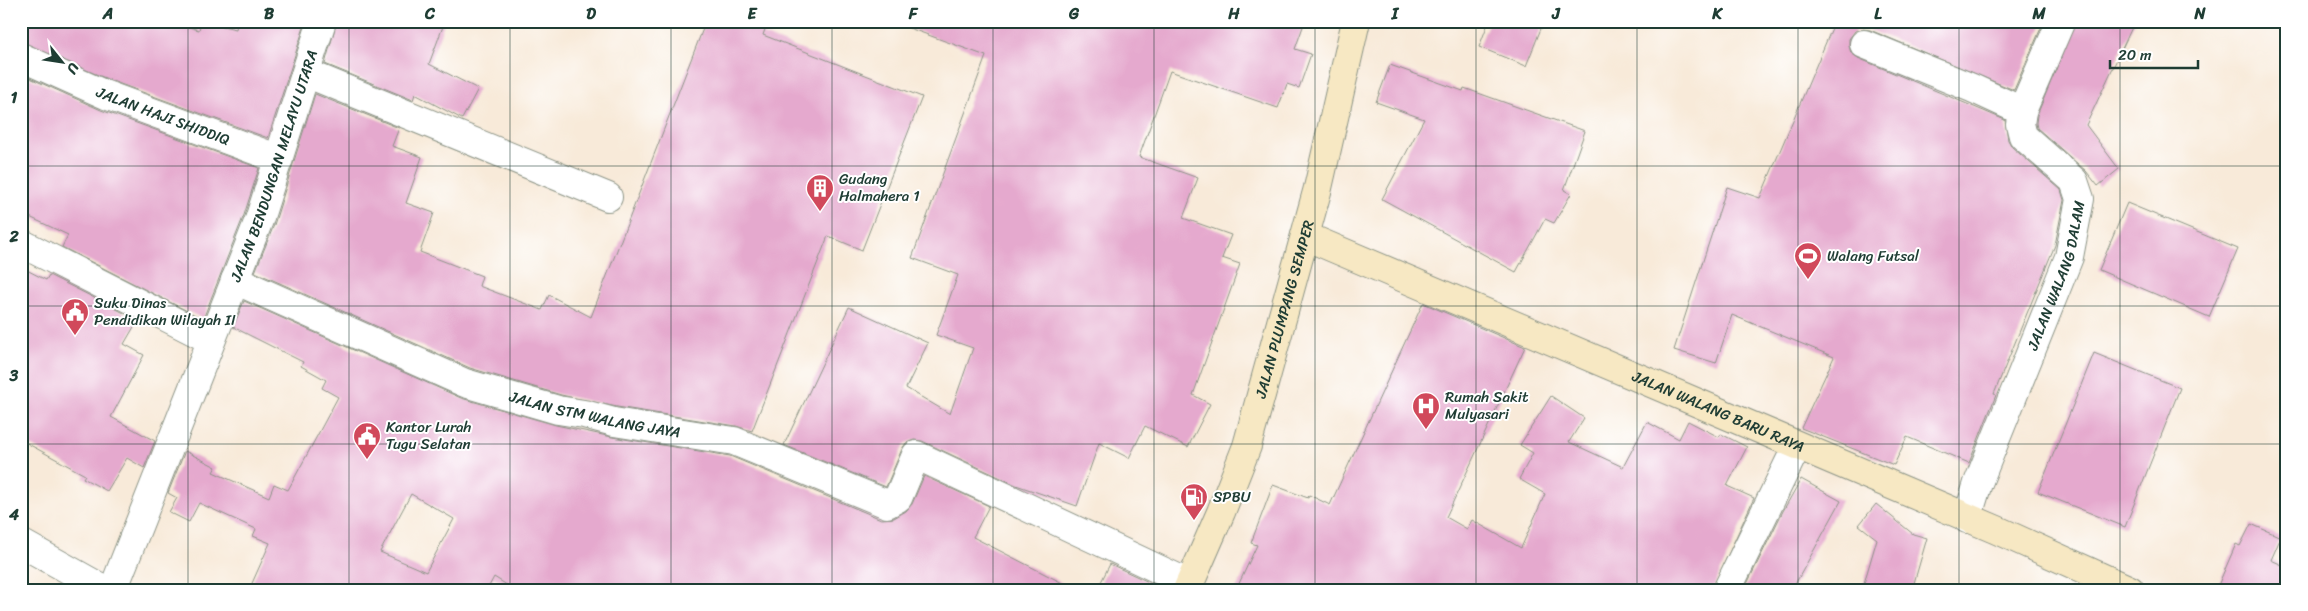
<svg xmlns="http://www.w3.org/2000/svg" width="2308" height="611" viewBox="0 0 2308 611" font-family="Sriracha,sans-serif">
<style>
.building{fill:#e5a9ce;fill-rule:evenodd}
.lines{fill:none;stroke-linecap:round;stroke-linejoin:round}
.street-casing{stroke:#8c9486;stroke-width:30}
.secondary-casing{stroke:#8c9486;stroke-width:30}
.street{stroke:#fff;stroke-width:28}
.secondary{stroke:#f7e8c3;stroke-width:28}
.grid{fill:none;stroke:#1f3d34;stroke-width:1;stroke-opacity:0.55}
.labels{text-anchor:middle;stroke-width:4;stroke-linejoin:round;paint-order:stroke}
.street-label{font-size:15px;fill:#1f3d34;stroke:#fff}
.poi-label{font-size:15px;fill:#1f3d34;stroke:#fff;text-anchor:start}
.neatline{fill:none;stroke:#1f3d34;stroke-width:2}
.grid-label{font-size:16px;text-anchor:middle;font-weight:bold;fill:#1f3d34}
</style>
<rect width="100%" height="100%" fill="#fff"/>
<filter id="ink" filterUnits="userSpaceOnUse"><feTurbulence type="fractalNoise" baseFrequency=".02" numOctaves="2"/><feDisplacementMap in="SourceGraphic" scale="10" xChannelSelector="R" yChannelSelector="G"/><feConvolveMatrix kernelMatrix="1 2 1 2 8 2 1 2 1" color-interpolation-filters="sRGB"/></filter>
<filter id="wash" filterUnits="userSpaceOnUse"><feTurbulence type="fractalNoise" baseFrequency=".0096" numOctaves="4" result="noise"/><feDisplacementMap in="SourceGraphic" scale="20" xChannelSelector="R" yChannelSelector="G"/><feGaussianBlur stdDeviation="1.12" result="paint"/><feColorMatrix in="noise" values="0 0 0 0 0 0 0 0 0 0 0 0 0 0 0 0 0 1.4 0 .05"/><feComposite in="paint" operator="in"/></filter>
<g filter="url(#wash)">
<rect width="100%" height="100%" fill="#f8ead9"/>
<g id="blocks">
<!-- building -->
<g class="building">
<path d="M 21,21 L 168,21 L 199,30 L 201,21 L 236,29 L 238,21 L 306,21 L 268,138 L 112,81 L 21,42 Z"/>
<path d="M 337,21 L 445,21 L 429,64 L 478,89 L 462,119 L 415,94 L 413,100 L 325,64 Z"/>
<path d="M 706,21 L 768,21 L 763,35 L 922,97 L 862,250 L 828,236 L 752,431 L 736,426 L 617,407 L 561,395 L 470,368 L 255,272 L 274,225 L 315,94 L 399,128 L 392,146 L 422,157 L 406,203 L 434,213 L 420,252 L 482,276 L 479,286 L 542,310 L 549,295 L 591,317 Z"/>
<path d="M 898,21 L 1305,21 L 1295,49 L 1311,54 L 1299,88 L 1287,84 L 1278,108 L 1170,71 L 1139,157 L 1198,178 L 1183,218 L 1231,235 L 1222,258 L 1240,264 L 1193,395 L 1210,404 L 1188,447 L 1145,426 L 1129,458 L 1099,443 L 1077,506 L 1016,485 L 922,441 L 914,440 L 906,443 L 902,449 L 886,487 L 784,445 L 849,307 L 928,343 L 906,388 L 950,414 L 973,348 L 936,335 L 958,275 L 912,258 L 986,56 L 898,24 Z"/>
<path d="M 1489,21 L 1544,21 L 1526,66 L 1479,47 Z"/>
<path d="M 1835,21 L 2044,21 L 2014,90 L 1870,30 L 1862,29 L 1855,31 L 1849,39 L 1849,46 L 1851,53 L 1858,58 L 2005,120 L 2008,140 L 2012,147 L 2061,190 L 2064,200 L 2055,245 L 1994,394 L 1996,395 L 1969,463 L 1907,437 L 1894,465 L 1801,428 L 1834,357 L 1732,315 L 1716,363 L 1674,350 L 1727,187 L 1760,198 Z"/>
<path d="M 2076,21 L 2135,21 L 2086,125 L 2119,169 L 2098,186 L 2086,171 L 2037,128 L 2036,123 L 2037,115 Z"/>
<path d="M 1390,65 L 1463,91 L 1464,88 L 1585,131 L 1564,190 L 1571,194 L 1554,223 L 1545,219 L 1516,272 L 1382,199 L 1424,119 L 1376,102 Z"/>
<path d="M 21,74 L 101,110 L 259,168 L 244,215 L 203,319 L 62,247 L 68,235 L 21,213 Z"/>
<path d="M 2127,203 L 2238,249 L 2209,317 L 2099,270 Z"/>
<path d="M 21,267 L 46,280 L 49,275 L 138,320 L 124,344 L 144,355 L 111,417 L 155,441 L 144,468 L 127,458 L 107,491 L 83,478 L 85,475 L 21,440 Z"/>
<path d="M 244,301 L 461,398 L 556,425 L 612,437 L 730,456 L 881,519 L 894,518 L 906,511 L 912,504 L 924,476 L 989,506 L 973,537 L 1076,590 L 515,590 L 494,577 L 487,590 L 249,590 L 270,543 L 253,536 L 256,529 L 199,503 L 189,522 L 169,512 L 177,498 L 168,493 L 185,451 L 216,467 L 213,472 L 269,497 L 274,484 L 288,490 L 338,397 L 322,388 L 326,380 L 301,366 L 303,362 L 233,327 ZM 411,494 L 454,519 L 426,572 L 380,552 Z"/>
<path d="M 1423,303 L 1525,347 L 1446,517 L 1467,529 L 1472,520 L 1521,548 L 1545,494 L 1519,479 L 1533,453 L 1520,445 L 1551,396 L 1584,418 L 1569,442 L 1623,467 L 1647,422 L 1679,439 L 1688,421 L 1719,437 L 1721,434 L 1747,447 L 1727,486 L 1754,498 L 1712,590 L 1236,590 L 1257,545 L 1251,543 L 1273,485 L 1308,498 L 1309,495 L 1330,505 Z"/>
<path d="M 2094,353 L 2180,388 L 2125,527 L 2038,492 Z"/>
<path d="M 1801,479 L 1841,501 L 1792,590 L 1744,590 L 1783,511 Z"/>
<path d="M 1876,504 L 1913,534 L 1927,538 L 1912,590 L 1862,590 L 1877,539 L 1859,525 Z"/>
<path d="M 2251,524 L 2281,537 L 2271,560 L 2287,567 L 2287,590 L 2216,590 L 2236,544 L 2240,546 Z"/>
<path d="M 1110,564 L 1166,590 L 1097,590 Z"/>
</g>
</g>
</g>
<g filter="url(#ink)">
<use href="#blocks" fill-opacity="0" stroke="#8c9486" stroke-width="1"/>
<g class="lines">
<!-- street casing -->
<g class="street-casing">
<g id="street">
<path d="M 1864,44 L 1972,88 L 2022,111"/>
<path id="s1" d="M 21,57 L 106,95 L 279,159"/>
<path d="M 306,73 L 608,197"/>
<path d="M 21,243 L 211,340"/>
<path id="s2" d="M 235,280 L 465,383 L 558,410 L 584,414 L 614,422 L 734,441 L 887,504 L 898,498 L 916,455 L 1190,584"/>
<path id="s3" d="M 1967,519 L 1978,483 L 2069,257 L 2080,199 L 2074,181 L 2023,136 L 2020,124 L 2022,111 L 2061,21"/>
<path d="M 21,543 L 105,590"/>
<path id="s4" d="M 113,590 L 259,220 L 322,21"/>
<path d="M 1727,590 L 1797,446"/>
</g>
</g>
<!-- secondary casing -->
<g class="secondary-casing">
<g id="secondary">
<path id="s5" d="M 1305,236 L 1997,530 L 2130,590"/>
<path id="s6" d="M 1187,590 L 1221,512 L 1247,446 L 1318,188 L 1356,21"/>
</g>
</g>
<!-- street -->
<use href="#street" class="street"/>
<!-- secondary -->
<use href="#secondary" class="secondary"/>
</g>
</g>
<!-- grid -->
<path class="grid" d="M 188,21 L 188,590M 349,21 L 349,590M 510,21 L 510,590M 671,21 L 671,590M 832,21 L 832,590M 993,21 L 993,590M 1154,21 L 1154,590M 1315,21 L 1315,590M 1476,21 L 1476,590M 1637,21 L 1637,590M 1798,21 L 1798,590M 1959,21 L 1959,590M 2120,21 L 2120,590M 21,166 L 2287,166M 21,306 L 2287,306M 21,444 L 2287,444"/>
<!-- icons -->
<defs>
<g id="building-pin" transform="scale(1.4375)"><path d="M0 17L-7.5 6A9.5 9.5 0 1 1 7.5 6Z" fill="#d1495b" stroke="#fff"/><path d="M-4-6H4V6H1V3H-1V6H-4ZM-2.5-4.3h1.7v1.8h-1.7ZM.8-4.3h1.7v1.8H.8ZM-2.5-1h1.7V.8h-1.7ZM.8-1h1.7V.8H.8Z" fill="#fff"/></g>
<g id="stadium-pin" transform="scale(1.4375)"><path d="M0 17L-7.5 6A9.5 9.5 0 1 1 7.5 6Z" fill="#d1495b" stroke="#fff"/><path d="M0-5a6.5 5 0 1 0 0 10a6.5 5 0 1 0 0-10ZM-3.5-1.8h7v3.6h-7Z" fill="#fff"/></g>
<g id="civic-pin" transform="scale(1.4375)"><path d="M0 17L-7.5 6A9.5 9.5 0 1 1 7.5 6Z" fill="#d1495b" stroke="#fff"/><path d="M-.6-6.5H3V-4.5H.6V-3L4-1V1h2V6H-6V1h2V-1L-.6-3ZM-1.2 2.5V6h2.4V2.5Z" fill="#fff"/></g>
<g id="hospital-pin" transform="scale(1.4375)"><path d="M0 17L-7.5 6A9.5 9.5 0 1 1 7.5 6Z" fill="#d1495b" stroke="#fff"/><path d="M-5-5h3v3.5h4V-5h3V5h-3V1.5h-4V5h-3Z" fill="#fff"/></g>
<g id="fuel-pin" transform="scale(1.4375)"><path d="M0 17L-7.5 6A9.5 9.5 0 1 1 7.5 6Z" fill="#d1495b" stroke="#fff"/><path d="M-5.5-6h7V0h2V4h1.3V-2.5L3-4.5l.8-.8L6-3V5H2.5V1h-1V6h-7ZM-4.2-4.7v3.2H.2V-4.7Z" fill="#fff"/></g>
</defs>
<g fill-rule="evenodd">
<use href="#building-pin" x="820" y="188"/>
<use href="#stadium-pin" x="1808" y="256"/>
<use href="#civic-pin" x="75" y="312"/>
<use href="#hospital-pin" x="1426" y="406"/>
<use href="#civic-pin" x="367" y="436"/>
<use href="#fuel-pin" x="1194" y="497"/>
</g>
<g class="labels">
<!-- street labels -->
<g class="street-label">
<text dy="5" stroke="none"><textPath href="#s1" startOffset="154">JALAN HAJI SHIDDIQ</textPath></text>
<text dy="5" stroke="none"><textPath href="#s4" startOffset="454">JALAN BENDUNGAN MELAYU UTARA</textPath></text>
<text dy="5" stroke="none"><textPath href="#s3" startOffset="260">JALAN WALANG DALAM</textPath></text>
<text dy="5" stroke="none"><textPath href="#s6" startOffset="298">JALAN PLUMPANG SEMPER</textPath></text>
<text dy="5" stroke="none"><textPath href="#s5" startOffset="449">JALAN WALANG BARU RAYA</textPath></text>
<text dy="5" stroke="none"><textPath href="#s2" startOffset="386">JALAN STM WALANG JAYA</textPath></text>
</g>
<!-- poi labels -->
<g class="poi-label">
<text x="839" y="184">Gudang<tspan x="839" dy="17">Halmahera 1</tspan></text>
<text x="1827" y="261">Walang Futsal</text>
<text x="94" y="308">Suku Dinas<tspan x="94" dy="17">Pendidikan Wilayah II</tspan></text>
<text x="1445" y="402">Rumah Sakit<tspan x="1445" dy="17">Mulyasari</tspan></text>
<text x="386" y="432">Kantor Lurah<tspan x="386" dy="17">Tugu Selatan</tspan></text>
<text x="1213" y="502">SPBU</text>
</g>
</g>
<!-- margin -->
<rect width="2308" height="611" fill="none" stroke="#fff" stroke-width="55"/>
<!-- north arrow -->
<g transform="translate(62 62) rotate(120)" stroke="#ffffff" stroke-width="4" paint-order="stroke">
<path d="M0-4L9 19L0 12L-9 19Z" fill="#1f3d34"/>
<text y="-8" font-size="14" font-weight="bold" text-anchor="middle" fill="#1f3d34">U</text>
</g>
<!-- scale -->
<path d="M2110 60v8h88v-8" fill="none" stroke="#1f3d34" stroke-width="2.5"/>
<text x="2118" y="60" font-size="15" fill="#1f3d34" stroke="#ffffff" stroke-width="4" paint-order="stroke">20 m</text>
<rect x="28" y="28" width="2252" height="556" class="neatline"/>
<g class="grid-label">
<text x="108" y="19">A</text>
<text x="269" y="19">B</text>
<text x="430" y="19">C</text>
<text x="591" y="19">D</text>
<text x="752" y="19">E</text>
<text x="913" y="19">F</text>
<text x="1074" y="19">G</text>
<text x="1234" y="19">H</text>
<text x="1395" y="19">I</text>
<text x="1556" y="19">J</text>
<text x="1717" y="19">K</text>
<text x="1878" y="19">L</text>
<text x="2039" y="19">M</text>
<text x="2200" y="19">N</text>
<text x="14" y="103">1</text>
<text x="14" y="242">2</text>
<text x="14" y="381">3</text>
<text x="14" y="520">4</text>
</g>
</svg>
